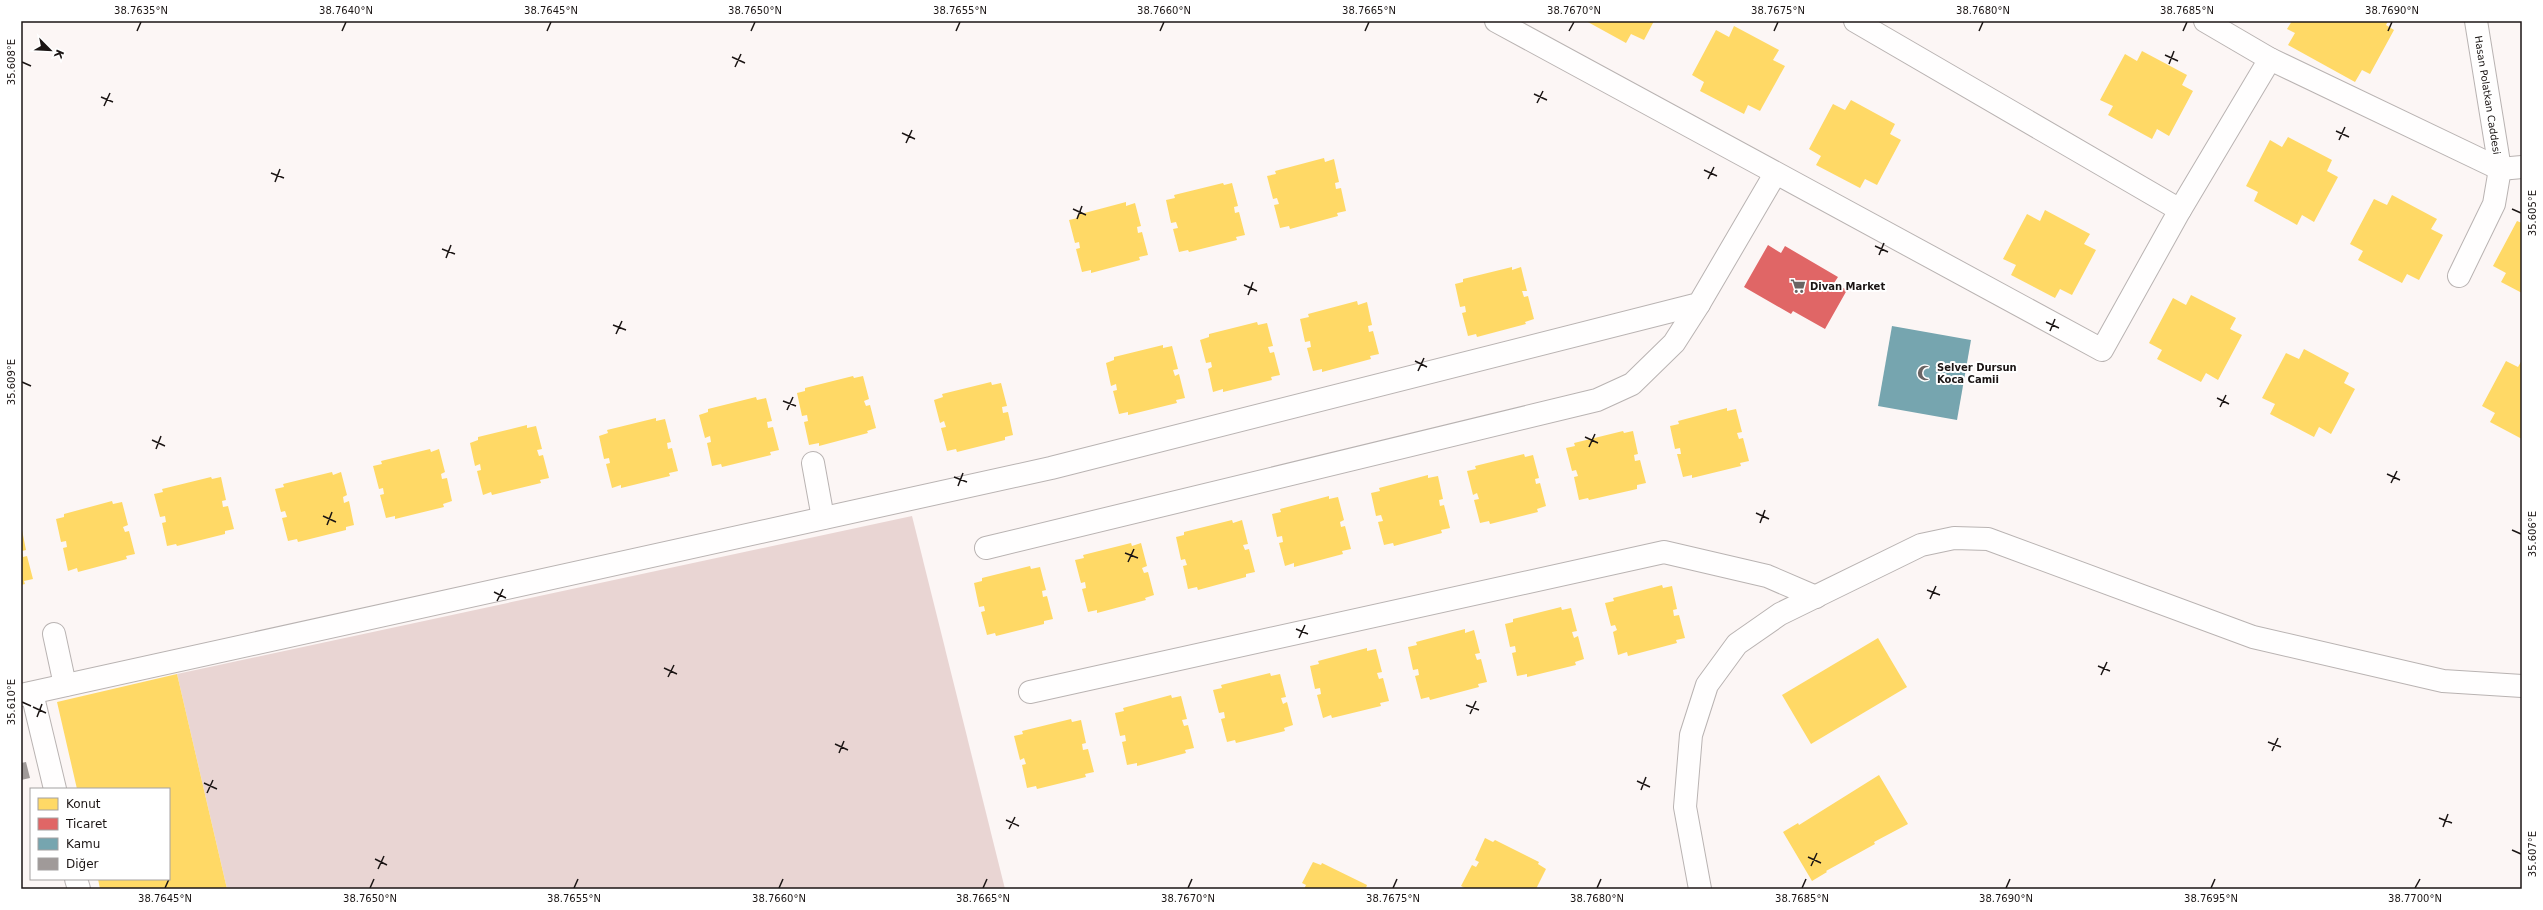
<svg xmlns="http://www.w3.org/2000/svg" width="2543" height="910" viewBox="0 0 2543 910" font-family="'DejaVu Sans',sans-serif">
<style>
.green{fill:#e9d5d3}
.homes{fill:#ffd966}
.shops{fill:#e06666}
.public{fill:#76a5af}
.building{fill:#a09a99}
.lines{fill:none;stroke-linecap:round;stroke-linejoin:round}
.minor-casing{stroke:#b9b3b2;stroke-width:24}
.minor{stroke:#fffefe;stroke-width:22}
.ticks{fill:none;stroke:#1b1514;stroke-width:1.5}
.labels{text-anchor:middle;stroke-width:4;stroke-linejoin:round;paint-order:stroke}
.street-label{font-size:10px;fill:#1b1514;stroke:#fff}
.poi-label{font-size:10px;font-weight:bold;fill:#1b1514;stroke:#fff;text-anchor:start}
.neatline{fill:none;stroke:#1b1514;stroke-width:1.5}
.ticks-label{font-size:10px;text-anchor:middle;fill:#1b1514}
</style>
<rect width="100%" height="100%" fill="#fcf6f5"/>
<!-- green -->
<path class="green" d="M 912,516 L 1005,889 L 227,889 L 177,674 Z"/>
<!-- homes -->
<g class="homes">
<path d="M 1586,21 L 1654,21 L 1644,40 L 1631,34 L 1626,43 Z"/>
<path d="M 2292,21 L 2388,21 L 2386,25 L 2394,30 L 2370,74 L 2362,70 L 2355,82 L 2288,45 L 2295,33 L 2287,29 Z"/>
<path d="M 1734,26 L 1779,50 L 1773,60 L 1785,66 L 1760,111 L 1748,105 L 1744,114 L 1700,91 L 1704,82 L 1692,75 L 1716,30 L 1729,37 Z"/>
<path d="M 2142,51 L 2187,75 L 2182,85 L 2193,91 L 2169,136 L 2157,129 L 2152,139 L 2108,115 L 2113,106 L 2100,100 L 2125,54 L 2137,61 Z"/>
<path d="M 1851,100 L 1895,124 L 1890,134 L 1901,140 L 1877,185 L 1865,179 L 1860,188 L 1816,165 L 1821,156 L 1809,149 L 1833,104 L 1845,110 Z"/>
<path d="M 2288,137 L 2332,160 L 2327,171 L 2338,177 L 2314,222 L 2302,215 L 2297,225 L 2254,201 L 2258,192 L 2246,186 L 2270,140 L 2282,147 Z"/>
<path d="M 1324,158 L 1325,162 L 1334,159 L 1339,182 L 1335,183 L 1336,189 L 1341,188 L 1346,211 L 1337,213 L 1338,216 L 1290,229 L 1289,226 L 1280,228 L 1274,205 L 1279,204 L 1277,198 L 1273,199 L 1267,176 L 1276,174 L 1275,171 Z"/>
<path d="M 1223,183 L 1224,185 L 1232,183 L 1238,206 L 1234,207 L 1235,213 L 1239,212 L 1245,235 L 1236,237 L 1237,240 L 1189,252 L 1188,250 L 1179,252 L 1173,229 L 1178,228 L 1176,222 L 1171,223 L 1166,200 L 1175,198 L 1174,195 Z"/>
<path d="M 2392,195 L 2437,219 L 2431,229 L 2443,235 L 2419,280 L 2407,274 L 2402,283 L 2358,260 L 2363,251 L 2350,244 L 2374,199 L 2387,205 Z"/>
<path d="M 1126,202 L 1126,206 L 1135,203 L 1141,226 L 1137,227 L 1138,233 L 1142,232 L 1148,255 L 1139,257 L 1140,260 L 1091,273 L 1091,270 L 1082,272 L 1076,249 L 1080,248 L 1079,242 L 1075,243 L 1069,220 L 1078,218 L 1077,215 Z"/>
<path d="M 2045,210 L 2090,234 L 2084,244 L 2096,250 L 2072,295 L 2060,289 L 2055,298 L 2011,275 L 2016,265 L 2003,259 L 2027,214 L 2040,221 Z"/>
<path d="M 2517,221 L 2522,223 L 2522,293 L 2501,282 L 2506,273 L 2493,266 Z"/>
<path d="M 1512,267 L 1512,270 L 1521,267 L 1527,291 L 1522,291 L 1524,297 L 1528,296 L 1534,319 L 1525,322 L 1526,324 L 1477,337 L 1476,334 L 1468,336 L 1462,313 L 1466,312 L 1465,306 L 1460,307 L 1455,284 L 1463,282 L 1463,279 Z"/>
<path d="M 2191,295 L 2236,318 L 2230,329 L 2242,335 L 2218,380 L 2206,373 L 2201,382 L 2157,359 L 2162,350 L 2149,343 L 2173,298 L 2186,305 Z"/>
<path d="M 1357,301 L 1358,305 L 1367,302 L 1372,325 L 1368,326 L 1369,332 L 1373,331 L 1379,354 L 1370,356 L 1371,359 L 1322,372 L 1322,369 L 1313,371 L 1307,348 L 1311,347 L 1310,341 L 1305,342 L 1300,319 L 1309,317 L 1308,314 Z"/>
<path d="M 1257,322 L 1258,325 L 1267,323 L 1273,346 L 1268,347 L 1270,353 L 1274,352 L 1280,375 L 1271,377 L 1272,380 L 1223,392 L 1223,389 L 1213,392 L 1208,369 L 1212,367 L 1211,362 L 1206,363 L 1200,340 L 1209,337 L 1209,334 Z"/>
<path d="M 1163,345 L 1163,348 L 1172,346 L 1178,369 L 1173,370 L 1175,376 L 1179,374 L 1185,398 L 1176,400 L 1177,403 L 1128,415 L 1128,412 L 1119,414 L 1113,391 L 1117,390 L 1116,384 L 1111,386 L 1106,363 L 1114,360 L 1114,357 Z"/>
<path d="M 2304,349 L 2349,373 L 2344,383 L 2355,389 L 2331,434 L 2319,427 L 2314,437 L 2270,414 L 2275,404 L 2262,398 L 2286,353 L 2299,359 Z"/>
<path d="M 2522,360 L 2522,439 L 2490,422 L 2495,413 L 2482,406 L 2506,361 L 2518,367 Z"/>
<path d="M 853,376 L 854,378 L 863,376 L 869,399 L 864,401 L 866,406 L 870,405 L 876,428 L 867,431 L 868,433 L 819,446 L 819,443 L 809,445 L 804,422 L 808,421 L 807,415 L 802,416 L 797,393 L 805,391 L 805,388 Z"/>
<path d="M 991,382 L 992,385 L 1001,383 L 1007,406 L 1002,407 L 1003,413 L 1008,412 L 1013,435 L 1005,437 L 1005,440 L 957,452 L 956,449 L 947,451 L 941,428 L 946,427 L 944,421 L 940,423 L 934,400 L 943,397 L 942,394 Z"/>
<path d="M 756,397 L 757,400 L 766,398 L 772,421 L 767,422 L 768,428 L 773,427 L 779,450 L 770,452 L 771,455 L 722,467 L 721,464 L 712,466 L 707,443 L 711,442 L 710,436 L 705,438 L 699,415 L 708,412 L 708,409 Z"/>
<path d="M 1727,408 L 1727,411 L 1736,409 L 1742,432 L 1737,433 L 1739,439 L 1743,438 L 1749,461 L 1740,463 L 1741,466 L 1692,478 L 1692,475 L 1683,477 L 1677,454 L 1681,454 L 1680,448 L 1675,449 L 1670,426 L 1679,424 L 1678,421 Z"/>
<path d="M 656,418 L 656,421 L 665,419 L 671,442 L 667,443 L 668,449 L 672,448 L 678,471 L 669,473 L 670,476 L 621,488 L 621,485 L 612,488 L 606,464 L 610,463 L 609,458 L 604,459 L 599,436 L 608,433 L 607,430 Z"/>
<path d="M 527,425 L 527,428 L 536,426 L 542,449 L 537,450 L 539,456 L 543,455 L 549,478 L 540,480 L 541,483 L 492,495 L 491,492 L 483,495 L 477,471 L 481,470 L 480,464 L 475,466 L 470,443 L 478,440 L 478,437 Z"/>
<path d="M 1623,431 L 1624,433 L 1633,431 L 1638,454 L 1634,455 L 1635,461 L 1640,460 L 1646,483 L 1637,485 L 1637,489 L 1589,500 L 1588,498 L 1579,500 L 1574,477 L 1578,476 L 1576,470 L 1572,471 L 1566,448 L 1575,446 L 1574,443 Z"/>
<path d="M 430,449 L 431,452 L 439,449 L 445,472 L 441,474 L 442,479 L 447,478 L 452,501 L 443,504 L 444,507 L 395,519 L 395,516 L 386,518 L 380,495 L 384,494 L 383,488 L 379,489 L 373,466 L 382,464 L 381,461 Z"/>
<path d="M 1524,454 L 1525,457 L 1533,455 L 1539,478 L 1535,479 L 1536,484 L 1540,483 L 1546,506 L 1537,509 L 1538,512 L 1490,524 L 1489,521 L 1480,523 L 1474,500 L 1479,499 L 1477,493 L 1473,495 L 1467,471 L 1476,469 L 1475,466 Z"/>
<path d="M 332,472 L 333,475 L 341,472 L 347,495 L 343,497 L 344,503 L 349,501 L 354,525 L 346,527 L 346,530 L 298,542 L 297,539 L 288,541 L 282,518 L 287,517 L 285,511 L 281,512 L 275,489 L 284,487 L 283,484 Z"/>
<path d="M 1428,475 L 1428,478 L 1438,476 L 1443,499 L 1439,500 L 1440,506 L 1444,505 L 1450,528 L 1441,530 L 1442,533 L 1394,546 L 1393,543 L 1384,545 L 1378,522 L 1383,521 L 1381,515 L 1376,516 L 1371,493 L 1380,491 L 1379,488 Z"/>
<path d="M 211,477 L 212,479 L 221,477 L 226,500 L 222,501 L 223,507 L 228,506 L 234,529 L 225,531 L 225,534 L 177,546 L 176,544 L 167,546 L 162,523 L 166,522 L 165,516 L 160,517 L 154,494 L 163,492 L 162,489 Z"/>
<path d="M 1329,496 L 1329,499 L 1338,497 L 1344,520 L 1340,522 L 1341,527 L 1345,526 L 1351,549 L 1342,551 L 1343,554 L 1294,567 L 1294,563 L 1285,566 L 1279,543 L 1283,542 L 1282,536 L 1277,537 L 1272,514 L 1281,512 L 1280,509 Z"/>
<path d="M 112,501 L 113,504 L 122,502 L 128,525 L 123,527 L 125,532 L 129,531 L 135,554 L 126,556 L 127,559 L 78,572 L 77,568 L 68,571 L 63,548 L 67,547 L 66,541 L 61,542 L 56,519 L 64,517 L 64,514 Z"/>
<path d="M 1232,520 L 1233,523 L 1242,520 L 1248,544 L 1243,545 L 1245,550 L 1249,549 L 1255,572 L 1246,574 L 1246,577 L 1198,590 L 1197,587 L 1188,589 L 1183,566 L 1187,565 L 1185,559 L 1181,560 L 1176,537 L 1184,535 L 1184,532 Z"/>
<path d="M 22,530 L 26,550 L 22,551 L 23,557 L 27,556 L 33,579 L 24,581 L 25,584 L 21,585 Z"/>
<path d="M 1131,543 L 1132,546 L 1141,543 L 1147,566 L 1142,568 L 1144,573 L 1148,572 L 1154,595 L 1145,598 L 1146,600 L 1097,613 L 1097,610 L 1088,612 L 1082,589 L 1086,588 L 1085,582 L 1081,583 L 1075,560 L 1084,558 L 1083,555 Z"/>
<path d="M 1030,566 L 1031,569 L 1040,567 L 1046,590 L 1042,591 L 1043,597 L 1047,596 L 1053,619 L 1044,621 L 1044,624 L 996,636 L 995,633 L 987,635 L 981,612 L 985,611 L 984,606 L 979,607 L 974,583 L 982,581 L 982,578 Z"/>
<path d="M 1662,585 L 1663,588 L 1672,586 L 1677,609 L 1673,610 L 1674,616 L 1679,615 L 1685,638 L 1676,640 L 1677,643 L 1628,656 L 1627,652 L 1618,655 L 1613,632 L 1617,630 L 1615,625 L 1611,626 L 1605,603 L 1614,601 L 1613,598 Z"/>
<path d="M 1561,607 L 1562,610 L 1571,608 L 1577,631 L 1572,632 L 1574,638 L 1578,636 L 1584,659 L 1575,662 L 1576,665 L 1527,677 L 1527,674 L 1517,676 L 1512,653 L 1516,652 L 1515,646 L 1510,647 L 1505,624 L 1513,622 L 1513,619 Z"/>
<path d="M 1465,629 L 1465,633 L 1474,630 L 1480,653 L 1475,654 L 1477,660 L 1481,659 L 1487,682 L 1478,684 L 1479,687 L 1430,700 L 1429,697 L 1421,699 L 1415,676 L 1419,675 L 1418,669 L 1413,670 L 1408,647 L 1417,645 L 1416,642 Z"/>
<path d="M 1878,638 L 1907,687 L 1811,744 L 1782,695 Z"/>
<path d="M 1367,648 L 1367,651 L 1376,649 L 1382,672 L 1377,673 L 1379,679 L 1383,678 L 1389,701 L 1380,703 L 1381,706 L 1332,718 L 1331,715 L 1323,718 L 1317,695 L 1321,694 L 1320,688 L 1315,689 L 1310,666 L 1319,664 L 1318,661 Z"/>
<path d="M 1270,673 L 1271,676 L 1280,674 L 1286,697 L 1281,698 L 1283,704 L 1287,702 L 1293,725 L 1284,728 L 1285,731 L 1236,743 L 1235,740 L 1227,742 L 1221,719 L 1225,718 L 1224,712 L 1219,713 L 1213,690 L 1222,688 L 1221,685 Z"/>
<path d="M 177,674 L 227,889 L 100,889 L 98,879 L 169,879 L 169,789 L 77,789 L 57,702 Z"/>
<path d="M 1171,695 L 1172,698 L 1181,696 L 1187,719 L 1182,720 L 1184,726 L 1188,725 L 1194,748 L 1185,750 L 1186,753 L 1137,766 L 1137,763 L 1127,765 L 1122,742 L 1126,741 L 1125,735 L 1120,736 L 1115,713 L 1124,711 L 1123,708 Z"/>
<path d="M 1071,719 L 1072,722 L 1081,720 L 1086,743 L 1082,744 L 1083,750 L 1088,749 L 1094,772 L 1085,774 L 1086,777 L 1037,789 L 1036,786 L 1027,788 L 1022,765 L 1026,764 L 1024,758 L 1020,760 L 1014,736 L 1023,734 L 1022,731 Z"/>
<path d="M 1879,775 L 1908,824 L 1874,842 L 1875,844 L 1826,871 L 1827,872 L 1812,881 L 1783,832 L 1798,823 L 1799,825 Z"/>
<path d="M 1485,838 L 1493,842 L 1495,840 L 1539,862 L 1538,864 L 1546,869 L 1536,889 L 1467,889 L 1461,886 L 1472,865 L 1476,867 L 1479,862 L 1475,860 Z"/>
<path d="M 1313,862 L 1321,865 L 1322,863 L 1367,885 L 1366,888 L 1368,889 L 1304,889 L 1306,885 L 1302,883 Z"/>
</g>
<!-- shops -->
<path class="shops" d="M 1768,245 L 1781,253 L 1785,246 L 1838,277 L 1834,283 L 1847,290 L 1825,329 L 1793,311 L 1791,314 L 1744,287 Z"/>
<!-- public -->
<path class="public" d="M 1892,326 L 1971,340 L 1957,420 L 1878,406 Z"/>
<!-- building -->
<path class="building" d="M 26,762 L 30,778 L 21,780 L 21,763 Z"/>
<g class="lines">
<!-- minor casing -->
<g class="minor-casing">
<g id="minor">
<path d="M 1496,21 L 2102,350 L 2180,210 L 2270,59"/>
<path d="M 1855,21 L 2180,210"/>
<path d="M 2205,21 L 2270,59 L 2500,169 L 2522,167"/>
<path d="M 2459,276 L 2494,204 L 2500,169 L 2476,21"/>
<path d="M 813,463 L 823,518"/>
<path d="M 986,548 L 1597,400 L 1632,384 L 1674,343 L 1699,304"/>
<path d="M 54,634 L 65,685"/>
<path d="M 1030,692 L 1664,552 L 1767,576 L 1816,597"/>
<path d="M 32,693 L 55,789"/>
<path d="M 21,695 L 1051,468 L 1699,304 L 1775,174"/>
<path d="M 76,879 L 79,889"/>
<path d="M 1700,889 L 1685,807 L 1691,735 L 1707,685 L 1737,644 L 1780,614 L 1921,545 L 1954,538 L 1988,539 L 2253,637 L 2443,681 L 2522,686"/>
</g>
</g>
<!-- minor -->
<use href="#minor" class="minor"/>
</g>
<!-- ticks -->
<path class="ticks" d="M 137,31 L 141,22M 342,31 L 346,22M 547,31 L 551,22M 751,31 L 755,22M 956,31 L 960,22M 1160,31 L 1164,22M 1365,31 L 1369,22M 1569,31 L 1574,22M 1774,31 L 1778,22M 1979,31 L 1983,22M 2183,31 L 2187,22M 2388,31 L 2392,22M 2165,55 L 2178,61M 732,57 L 745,63M 22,62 L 31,66M 2169,64 L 2174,51M 735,67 L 741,54M 1534,94 L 1547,100M 101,97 L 113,102M 1537,103 L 1543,91M 104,106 L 110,93M 2336,131 L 2349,137M 902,133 L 915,139M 2339,140 L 2345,127M 906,143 L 912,130M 1704,170 L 1717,176M 271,173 L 284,178M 1708,179 L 1714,167M 275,182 L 280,169M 1073,209 L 1086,215M 2512,209 L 2521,213M 1077,219 L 1082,206M 1875,246 L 1888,252M 442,249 L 455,254M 1879,255 L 1884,243M 446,258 L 451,245M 1244,285 L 1257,291M 1248,295 L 1253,282M 2046,322 L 2059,328M 613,325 L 626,330M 2050,331 L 2055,319M 616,334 L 622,321M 1415,361 L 1427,367M 1418,371 L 1424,358M 22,382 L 31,386M 2217,398 L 2229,404M 783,401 L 796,406M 2220,407 L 2226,395M 787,410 L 793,397M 1585,437 L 1598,443M 152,440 L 165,446M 1589,447 L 1595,434M 156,449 L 161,436M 2387,474 L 2400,480M 954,477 L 967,482M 2391,483 L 2397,471M 958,486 L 963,473M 1756,513 L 1769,519M 323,516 L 336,522M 1760,523 L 1765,510M 327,525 L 332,512M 2512,530 L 2521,534M 1125,553 L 1138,558M 1128,562 L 1134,549M 1927,590 L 1940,595M 494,592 L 506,598M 1930,599 L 1936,586M 497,601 L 503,589M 1296,629 L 1308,634M 1299,638 L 1305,625M 2098,666 L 2110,671M 664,668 L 677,674M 2101,675 L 2107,662M 668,677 L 674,665M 22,702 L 31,706M 1466,705 L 1479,710M 33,707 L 46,713M 1470,714 L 1476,701M 37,717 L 42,704M 2268,742 L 2281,747M 835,744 L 848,750M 2272,751 L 2278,738M 839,753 L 844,741M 1637,781 L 1650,787M 204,783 L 217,789M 1641,790 L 1646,777M 207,793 L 213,780M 2439,818 L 2452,823M 1006,820 L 1019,826M 2443,827 L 2448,814M 1009,829 L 1015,817M 2512,850 L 2521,854M 1808,857 L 1821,863M 375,859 L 387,865M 1811,866 L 1817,853M 378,869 L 384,856M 165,888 L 169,879M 370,888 L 374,879M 574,888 L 578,879M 779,888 L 783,879M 983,888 L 987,879M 1188,888 L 1192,879M 1393,888 L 1397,879M 1597,888 L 1601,879M 1802,888 L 1806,879M 2006,888 L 2010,879M 2211,888 L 2215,879M 2415,888 L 2420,879"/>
<!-- icons -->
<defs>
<g id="supermarket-bare" transform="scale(1.2)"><path d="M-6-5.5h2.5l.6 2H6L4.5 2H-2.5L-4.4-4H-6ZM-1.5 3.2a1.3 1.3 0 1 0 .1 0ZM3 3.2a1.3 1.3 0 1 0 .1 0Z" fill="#6a6463" stroke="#fff" stroke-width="2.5" paint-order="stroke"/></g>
<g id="mosque-bare" transform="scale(1.2)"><path d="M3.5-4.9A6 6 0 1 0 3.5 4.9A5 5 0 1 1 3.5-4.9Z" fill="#6a6463" stroke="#fff" stroke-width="2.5" paint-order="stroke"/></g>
</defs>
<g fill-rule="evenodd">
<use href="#supermarket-bare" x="1798" y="286"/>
<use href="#mosque-bare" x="1925" y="373"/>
</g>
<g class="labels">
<!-- street labels -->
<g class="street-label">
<text transform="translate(2488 95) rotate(81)" y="4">Hasan Polatkan Caddesi</text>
</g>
<!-- poi labels -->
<g class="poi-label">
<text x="1810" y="290">Divan Market</text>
<text x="1937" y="371">Selver Dursun<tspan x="1937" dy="12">Koca Camii</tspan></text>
</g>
</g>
<!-- border -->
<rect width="2543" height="910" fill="none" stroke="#ffffff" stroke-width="44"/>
<!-- legend -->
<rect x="30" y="788" width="140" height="92" fill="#ffffff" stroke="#a4a1a1"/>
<rect x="38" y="798" width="20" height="12" fill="#ffd966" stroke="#a4a1a1"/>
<text x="66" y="808" font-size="12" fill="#1b1514">Konut</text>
<rect x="38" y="818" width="20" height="12" fill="#e06666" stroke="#a4a1a1"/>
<text x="66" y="828" font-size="12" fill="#1b1514">Ticaret</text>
<rect x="38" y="838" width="20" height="12" fill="#76a5af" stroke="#a4a1a1"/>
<text x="66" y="848" font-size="12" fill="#1b1514">Kamu</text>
<rect x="38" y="858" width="20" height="12" fill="#a09a99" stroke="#a4a1a1"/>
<text x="66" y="868" font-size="12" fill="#1b1514">Diğer</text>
<!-- north arrow -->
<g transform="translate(50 50) rotate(114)" stroke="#ffffff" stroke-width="3" paint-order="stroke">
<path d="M0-3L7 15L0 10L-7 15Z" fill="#1b1514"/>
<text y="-6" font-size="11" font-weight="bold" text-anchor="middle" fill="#1b1514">K</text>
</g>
<rect x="22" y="22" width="2499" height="866" class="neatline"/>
<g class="ticks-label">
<text x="141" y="14">38.7635°N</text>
<text x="346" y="14">38.7640°N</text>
<text x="551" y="14">38.7645°N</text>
<text x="755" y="14">38.7650°N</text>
<text x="960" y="14">38.7655°N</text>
<text x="1164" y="14">38.7660°N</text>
<text x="1369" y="14">38.7665°N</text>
<text x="1574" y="14">38.7670°N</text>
<text x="1778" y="14">38.7675°N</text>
<text x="1983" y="14">38.7680°N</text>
<text x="2187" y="14">38.7685°N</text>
<text x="2392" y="14">38.7690°N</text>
<text transform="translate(11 62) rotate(-90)" y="4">35.608°E</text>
<text transform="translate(2532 213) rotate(-90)" y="4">35.605°E</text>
<text transform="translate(11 382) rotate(-90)" y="4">35.609°E</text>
<text transform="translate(2532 534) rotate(-90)" y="4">35.606°E</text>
<text transform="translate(11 702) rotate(-90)" y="4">35.610°E</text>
<text transform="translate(2532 854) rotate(-90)" y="4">35.607°E</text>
<text x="165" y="902">38.7645°N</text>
<text x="370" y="902">38.7650°N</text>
<text x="574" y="902">38.7655°N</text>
<text x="779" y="902">38.7660°N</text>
<text x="983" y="902">38.7665°N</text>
<text x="1188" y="902">38.7670°N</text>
<text x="1393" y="902">38.7675°N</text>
<text x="1597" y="902">38.7680°N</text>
<text x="1802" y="902">38.7685°N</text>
<text x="2006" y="902">38.7690°N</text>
<text x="2211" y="902">38.7695°N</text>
<text x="2415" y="902">38.7700°N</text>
</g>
</svg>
